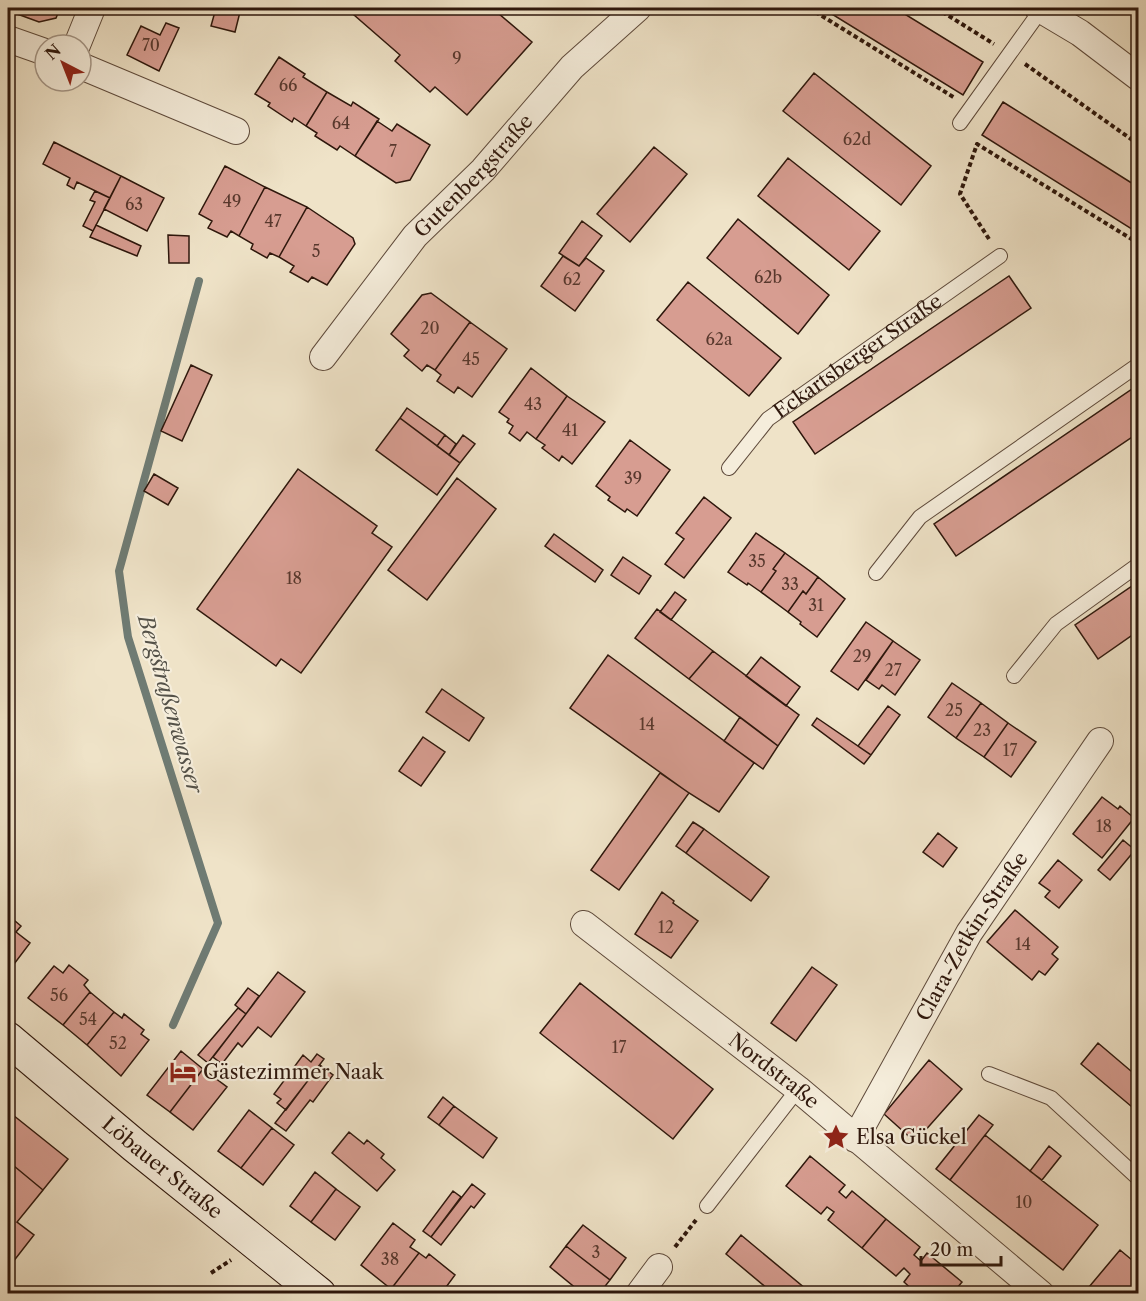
<svg xmlns="http://www.w3.org/2000/svg" width="1146" height="1301" font-family="'Libre Caslon Text',serif">
<style>
.lines{fill:none;stroke-linecap:round;stroke-linejoin:round}
.stream{stroke:#6f7b73;stroke-width:8}
.building{fill:#d79d91;stroke:#2e170c;stroke-width:1.5}
.lane-casing{stroke:#5e4a3b;stroke-width:16}
.street-casing{stroke:#5e4a3b;stroke-width:28}
.secondary-casing{stroke:#2e170c;stroke-width:35}
.path{stroke:#2e170c;stroke-width:4;stroke-dasharray:4.5 3;stroke-linecap:butt}
.lane{stroke:#f5eddb;stroke-width:14}
.street{stroke:#f5eddb;stroke-width:26}
.secondary{stroke:#f5eddb;stroke-width:33}
.labels{text-anchor:middle;stroke-width:4.5;stroke-linejoin:round;paint-order:stroke}
.number-label{font-size:16px;fill:#58382d}
.street-label{font-size:20px;fill:#2e170c;stroke:#f5eddb}
.poi-label{font-size:20px;fill:#2e170c;stroke:#f5eddb;text-anchor:start}
.water-label{font-size:21px;font-style:italic;fill:#545148;stroke:#f5eddb}
</style>
<rect width="100%" height="100%" fill="#efe3c8"/>
<filter id="stains"><feTurbulence type="fractalNoise" baseFrequency=".00333" numOctaves="4"/><feColorMatrix values="0 0 0 0 .2 0 0 0 0 .09 0 0 0 0 .02 0 0 0 .5 -.17"/></filter>
<radialGradient id="worn" r=".72"><stop offset=".6" stop-color="#630" stop-opacity="0"/><stop offset="1" stop-color="#630" stop-opacity=".3"/></radialGradient>
<g class="lines">
<!-- stream -->
<path class="stream" d="M173,1025l45,-102 -90,-286 -9,-66 80,-290"/>
</g>
<!-- building -->
<path class="building" d="M8,8h15l-3,7 -12,-4z
M23,8h37l-4,10 -17,4 -19,-7z
M216,8h25l-6,24 -24,-6z
M346,8h146l40,34 -65,73 -32,-28 -5,5 -35,-31 5,-6z
M822,8h73l88,54 -20,33z
M166,23l13,5 -20,43 -32,-16 14,-29 19,9z
M279,57l26,17 -2,3 24,15 -21,34 -12,-8 -2,4 -24,-16 2,-3 -15,-9z
M814,73l117,93 -30,39 -118,-94z
M327,92l24,14 2,-4 26,17 -24,37 -15,-10 -3,4 -22,-14 2,-3 -11,-7z
M1003,102l135,85v46l-156,-98z
M377,121l15,10 5,-7 33,21 -20,35 -14,3 -41,-27z
M54,142l67,34 -11,22 -33,-16 -3,7 -7,-4 3,-7 -27,-14z
M654,147l33,27 -57,68 -33,-28z
M788,158l92,73 -31,39 -91,-74z
M225,166l40,21 -26,49 -8,-5 -4,6 -19,-9 4,-7 -13,-7z
M121,176l43,22 -17,33 -43,-22z
M265,187l42,20 -28,50 -9,-4 -3,5 -16,-9 2,-5 -14,-8z
M95,191l15,7 -17,33 -10,-5 12,-24 -5,-2z
M307,207l46,31 2,6 -28,41 -15,-8 -4,5 -18,-10 4,-6 -15,-9z
M738,219l91,76 -31,39 -91,-76z
M582,221l20,15 -23,30 -20,-13z
M96,225l45,21 -4,10 -47,-19z
M168,235l21,1v27h-20z
M563,256l16,10 7,-8 18,13 -29,40 -34,-25z
M1009,276l22,32 -216,146 -22,-32z
M688,282l93,76 -32,38 -92,-76z
M431,293l39,29 -35,48 -8,-5 -5,6 -18,-15 5,-6 -18,-16 31,-39z
M470,322l37,27 -35,48 -14,-10 -4,6 -17,-12 4,-6 -6,-5z
M191,365l21,10 -30,66 -21,-10z
M531,368l36,28 -31,43 -9,-7 -7,9 -11,-8 4,-7 -6,-4 2,-3 -10,-7z
M1138,385v48l-182,123 -22,-32z
M567,396l38,26 -33,42 -10,-8 -3,5 -17,-13 3,-3 -9,-6z
M407,408l38,27 -8,11 -37,-28z
M400,418l60,45 -23,32 -61,-45z
M445,435l11,9 -7,11 -12,-9z
M463,435l12,9 -15,19 -11,-8z
M630,440l40,30 -33,46 -10,-7 -2,3 -17,-12 2,-3 -14,-11z
M298,469l79,57 -5,7 20,14 -91,126 -20,-14 -5,7 -79,-57z
M154,474l24,14 -10,17 -24,-14z
M457,478l39,31 -69,91 -39,-30z
M704,497l27,21 -47,60 -19,-14 19,-25 -8,-6z
M756,533l29,20 -12,16 3,2 -15,21 -13,-9 -1,2 -19,-13z
M554,534l49,36 -8,12 -50,-36z
M785,553l33,24 -12,17 -3,-3 -15,21 -27,-20 15,-21 -3,-2z
M623,557l28,19 -12,18 -28,-19z
M818,577l27,22 -28,38 -17,-13 1,-2 -13,-10 15,-21 3,3z
M1138,582v49l-40,28 -23,-34z
M675,592l11,8 -15,20 -11,-8z
M657,609l56,42 -24,28 -54,-41z
M866,622l27,19 -35,49 -27,-19z
M893,641l27,19 -25,35 -13,-10 -3,4 -13,-9z
M713,651l86,64 -21,31 -89,-67z
M608,655l146,108 -35,49 -30,-19 -119,-85z
M761,657l39,30 -14,19 -40,-30z
M952,683l29,20 -25,35 -28,-21z
M442,689l42,29 -15,23 -43,-29z
M981,703l27,20 -24,34 -28,-19z
M888,706l12,9 -29,40 -13,-9z
M740,717l38,29 -15,23 -39,-28z
M817,718l54,37 -7,9 -52,-39z
M1008,723l28,19 -25,35 -27,-20z
M423,737l22,15 -24,34 -22,-15z
M660,773l29,20 -70,97 -28,-20z
M1102,797l16,12 2,-3 14,12 -32,40 -29,-24z
M693,822l11,7 -18,24 -10,-7z
M704,829l65,48 -18,24 -65,-48z
M938,833l19,15 -14,19 -20,-15z
M1123,840l12,10 -25,30 -12,-10z
M1058,860l24,20 -23,28 -14,-11 5,-6 -11,-8z
M662,892l12,9 -1,2 25,18 -27,37 -36,-24z
M1015,910l43,37 -6,7 6,5 -13,16 -6,-4 -7,9 -45,-38z
M8,915l13,11 -5,6 14,11 -22,29z
M69,965l19,15 -4,5 6,7 -27,33 -35,-27 26,-32 9,7z
M812,967l25,18 -41,56 -25,-18z
M278,972l27,20 -34,45 -13,-10 -16,20 -4,-4 -16,21 -9,-7z
M580,983l133,106 -40,50 -133,-106z
M248,988l11,8 -13,18 -11,-9z
M90,992l24,20 -27,33 -24,-20z
M238,1008l8,6 -38,49 -10,-8z
M114,1012l8,6 2,-4 20,16 -3,4 8,6 -28,36 -34,-31z
M1098,1043l40,34v35l-57,-48z
M181,1051l22,18 -33,43 -23,-17z
M317,1054l7,5 -38,51 -9,-7 4,-4 -7,-5 29,-39 8,7z
M929,1060l33,29 -47,53 -31,-28z
M320,1065l13,10 -20,27 -3,-2 -24,31 -11,-8z
M203,1069l24,18 -34,43 -23,-18z
M443,1097l11,9 -15,19 -11,-8z
M454,1106l43,32 -14,20 -44,-33z
M249,1110l23,18 -31,40 -23,-17z
M8,1111l60,48 -25,31 -35,-29z
M979,1115l14,10 -43,55 -14,-11z
M272,1128l22,17 -31,40 -22,-17z
M349,1132l15,12 3,-4 17,14 -3,4 14,12 -18,21 -45,-38z
M985,1135l113,90 -35,45 -113,-90z
M1049,1146l12,10 -19,24 -12,-9z
M810,1156l35,29 -6,7 7,6 6,-7 34,28 -24,29 -34,-28 6,-8 -7,-5 -6,7 -35,-28z
M8,1161l35,29 -26,32 17,13 -25,32z
M315,1172l21,17 -25,33 -21,-16z
M472,1184l13,10 -11,14 -3,-2 -30,39 -10,-8z
M336,1189l24,18 -25,33 -24,-18z
M453,1191l8,6 -30,40 -8,-6z
M886,1219l34,28 -6,8 7,6 6,-8 35,29 -10,12h-35l-13,-12 6,-8 -6,-6 -8,8 -34,-28z
M393,1223l22,17 -5,7 9,6 -28,36 -30,-24z
M583,1225l43,33 -16,22 -44,-34z
M741,1235l71,59h-38l-48,-40z
M566,1246l44,34 -11,14h-16l-33,-27z
M1120,1250l18,15v29h-42l-7,-7z
M419,1253l7,5 3,-4 26,21 -14,19h-43l-7,-5z"/>
<g class="lines">
<!-- lane casing -->
<g class="lane-casing">
<g id="lane">
<path d="M960,123l81,-113"/>
<path id="s1" d="M729,468l39,-49 232,-163"/>
<path d="M876,573l44,-56 218,-152"/>
<path d="M1014,676l42,-52 82,-59"/>
<path d="M989,1074l62,24 87,80"/>
<path d="M707,1206l91,-117"/>
</g>
</g>
<!-- street casing -->
<g class="street-casing">
<g id="street">
<path d="M1038,8l42,25 58,44"/>
<path d="M8,39l37,13"/>
<path d="M77,45l15,-37"/>
<path d="M81,66l155,65"/>
<path id="s2" d="M323,357l92,-121 68,-66 89,-103 66,-59"/>
<path id="s3" d="M584,924l214,165 243,205"/>
<path id="s4" d="M855,1139l114,-206 131,-192"/>
<path d="M639,1294l20,-27"/>
</g>
</g>
<!-- secondary casing -->
<g class="secondary-casing">
<g id="secondary">
<path id="s5" d="M8,1039l127,107 184,148"/>
</g>
</g>
<!-- path -->
<path class="path" d="M809,8l146,90
M936,8l58,36
M1025,64l113,80
M989,239l-29,-45 17,-50 161,99
M675,1247l21,-27
M211,1273l20,-13"/>
<!-- lane -->
<use href="#lane" class="lane"/>
<!-- street -->
<use href="#street" class="street"/>
<!-- secondary -->
<use href="#secondary" class="secondary"/>
</g>
<!-- icons -->
<defs>
<g id="hotel-bare" transform="scale(2.07)"><path d="M-6-4.5h1.5V1H6V5H4.5V3h-9V5H-6ZM-4 0a1.8 1.8 0 1 1 3.6 0ZM.5 0V-2.5h3Q6-2.5 6 0Z" fill="#8f2418" stroke="#f5eddb" stroke-width="2.5" paint-order="stroke"/></g>
<g id="sight-bare" transform="scale(2.07)"><path d="M0-6L1.8-2.2L6-1.7L2.9 1.2L3.7 5.4L0 3.3L-3.7 5.4L-2.9 1.2L-6-1.7L-1.8-2.2Z" fill="#8f2418" stroke="#f5eddb" stroke-width="2.5" paint-order="stroke"/></g>
</defs>
<g fill-rule="evenodd">
<use href="#hotel-bare" x="183" y="1072"/>
<use href="#sight-bare" x="836" y="1137"/>
</g>
<g class="labels">
<!-- number labels -->
<g class="number-label">
<text x="151" y="51">70</text>
<text x="457" y="64">9</text>
<text x="288" y="91">66</text>
<text x="341" y="129">64</text>
<text x="857" y="145">62d</text>
<text x="393" y="157">7</text>
<text x="232" y="207">49</text>
<text x="134" y="210">63</text>
<text x="273" y="227">47</text>
<text x="316" y="257">5</text>
<text x="768" y="283">62b</text>
<text x="572" y="285">62</text>
<text x="430" y="334">20</text>
<text x="719" y="345">62a</text>
<text x="471" y="365">45</text>
<text x="533" y="410">43</text>
<text x="570" y="436">41</text>
<text x="633" y="484">39</text>
<text x="757" y="567">35</text>
<text x="294" y="584">18</text>
<text x="790" y="590">33</text>
<text x="816" y="611">31</text>
<text x="862" y="662">29</text>
<text x="893" y="676">27</text>
<text x="954" y="716">25</text>
<text x="647" y="730">14</text>
<text x="982" y="736">23</text>
<text x="1010" y="756">17</text>
<text x="1104" y="832">18</text>
<text x="666" y="933">12</text>
<text x="1023" y="950">14</text>
<text x="59" y="1001">56</text>
<text x="88" y="1025">54</text>
<text x="118" y="1049">52</text>
<text x="619" y="1053">17</text>
<text x="1024" y="1208">10</text>
<text x="596" y="1258">3</text>
<text x="390" y="1265">38</text>
</g>
<!-- street labels -->
<g class="street-label">
<text dy="7" stroke="none"><textPath href="#s2" startOffset="236">Gutenbergstraße</textPath></text>
<text dy="7" stroke="none"><textPath href="#s1" startOffset="172">Eckartsberger Straße</textPath></text>
<text dy="7" stroke="none"><textPath href="#s4" startOffset="234">Clara-Zetkin-Straße</textPath></text>
<text dy="7" stroke="none"><textPath href="#s3" startOffset="240">Nordstraße</textPath></text>
<text dy="7" stroke="none"><textPath href="#s5" startOffset="201">Löbauer Straße</textPath></text>
</g>
<!-- poi labels -->
<g class="poi-label">
<text x="203" y="1079">Gästezimmer Naak</text>
<text x="856" y="1144">Elsa Gückel</text>
</g>
<!-- water labels -->
<g class="water-label">
<text transform="translate(170 704) rotate(74)" y="7">Bergstraßenwasser</text>
</g>
</g>
<!-- margin -->
<rect width="1146" height="1301" fill="none" stroke="#efe3c8" stroke-width="30"/>
<rect x="9" y="9" width="1128" height="1283" fill="none" stroke="#2e170c" stroke-width="3"/>
<rect x="15" y="15" width="1116" height="1271" fill="none" stroke="#2e170c" stroke-width="1.5"/>
<!-- north arrow -->
<g transform="translate(63 63) rotate(318)"><circle r="28" fill="#f5eddb" stroke="#a59788" stroke-width="1.5"/>
<path d="M0-4.5L10 22L0 15L-10 22Z" fill="#8f2418"/>
<text y="-9" font-size="16" font-weight="bold" text-anchor="middle" fill="#2e170c">N</text>
</g>
<!-- scale -->
<path d="M921 1256v9h80v-9" fill="none" stroke="#2e170c" stroke-width="3"/>
<text x="930" y="1256" font-size="18" fill="#2e170c" stroke="#f5eddb" stroke-width="4.5" paint-order="stroke">20 m</text>
<rect width="100%" height="100%" filter="url(#stains)"/>
<rect width="100%" height="100%" fill="url(#worn)"/>
</svg>
